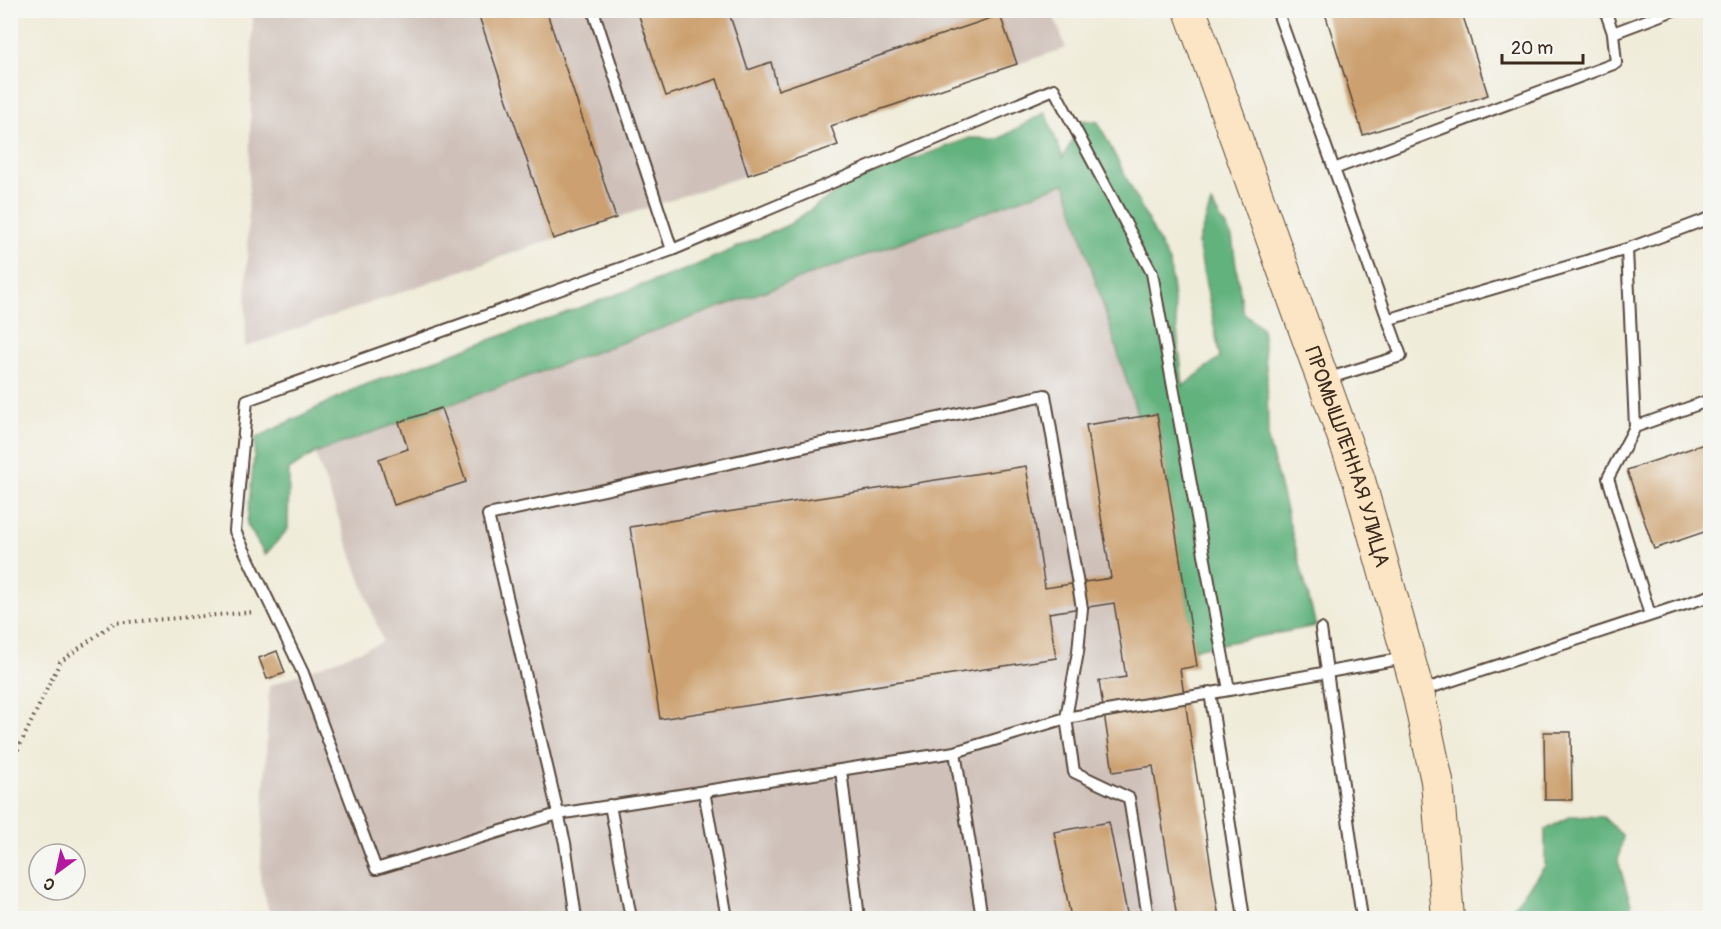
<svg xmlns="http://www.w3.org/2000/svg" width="1721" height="929" font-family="Pangolin,sans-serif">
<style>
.industrial{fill:#cfc1ba}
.forest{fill:#62b27e;stroke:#4e6e4e;stroke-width:1.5}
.building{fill:#cca070}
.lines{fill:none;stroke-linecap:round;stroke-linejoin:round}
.lane-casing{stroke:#56473a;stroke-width:14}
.secondary-casing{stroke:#56473a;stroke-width:34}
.path{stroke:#56473a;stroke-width:4;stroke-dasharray:1.5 4.5;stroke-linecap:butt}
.lane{stroke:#fff;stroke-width:10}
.secondary{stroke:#fce5c4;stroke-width:32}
.labels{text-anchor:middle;stroke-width:4.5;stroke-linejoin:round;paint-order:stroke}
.street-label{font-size:21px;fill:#3b2a1e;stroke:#f6f6f2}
</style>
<rect width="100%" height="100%" fill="#f6f6f2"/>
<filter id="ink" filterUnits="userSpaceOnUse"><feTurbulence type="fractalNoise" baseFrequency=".0167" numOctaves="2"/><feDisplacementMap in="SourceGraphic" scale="12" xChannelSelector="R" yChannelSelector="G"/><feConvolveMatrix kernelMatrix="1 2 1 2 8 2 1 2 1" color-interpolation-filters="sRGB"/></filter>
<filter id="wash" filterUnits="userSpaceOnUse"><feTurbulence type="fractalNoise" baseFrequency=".008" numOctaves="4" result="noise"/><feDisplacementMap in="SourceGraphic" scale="24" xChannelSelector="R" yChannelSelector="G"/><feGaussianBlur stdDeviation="1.35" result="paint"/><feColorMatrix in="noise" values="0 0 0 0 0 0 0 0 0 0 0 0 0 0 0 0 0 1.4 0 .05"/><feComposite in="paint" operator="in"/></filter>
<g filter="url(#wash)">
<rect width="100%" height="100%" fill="#f0ecda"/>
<!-- industrial -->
<path class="industrial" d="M253,11h799l14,37 -234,78 6,19 -285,94 -308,108z
M1066,183l72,234 19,-3 40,252 -17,3 39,249h-948l-11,-38 9,-194 114,-44 -68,-189z"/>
<!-- forest -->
<path class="forest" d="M1045,112l18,46 20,-38 15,2 72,142 13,122 37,-29 -22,-114 13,-40 21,34 11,75 19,16 5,47 1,65 48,186 -122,23 -37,-234 -19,2 -73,-234 -750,270 -26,17 -1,59 -23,26 -18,-31 9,-86 103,-51 331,-119 98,-43 63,-43 119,-44 29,1z
M1571,816l32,1 20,19 -5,25 17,57h-130l40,-52v-36z"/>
<g id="blocks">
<!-- building -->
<path class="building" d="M477,10h69l70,208 -63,21z
M637,10h91l20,60 23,-8 7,28 222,-75 17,49 -186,62 7,19 -90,30 -31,-96 -51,17z
M1324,10h137l27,85 -125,40z
M441,408l25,74 -72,23 -15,-46 29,-10 -9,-27z
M1157,414l40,252 -17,3 39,249h-42l-24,-152 -40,6 -14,-91 27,-4 -12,-74 -65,10 7,45 -396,61 -30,-192 396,-61 19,122 66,-10 -25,-153z
M1710,442v88l-56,19 -27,-79z
M277,651l8,22 -18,6 -8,-21z
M1544,732h27l1,68h-27z
M1109,822l19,96h-57l-17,-86z"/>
</g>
</g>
<g filter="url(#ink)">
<use href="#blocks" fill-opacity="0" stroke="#56473a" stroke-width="1.5"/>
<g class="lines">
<!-- lane casing -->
<g class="lane-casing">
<path id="lane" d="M593,10l79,240
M1277,10l124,346 -75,23
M1613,33l61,-23
M1334,169l282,-106 -3,-30 -8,-23
M1627,249l8,178 -27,51 42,137
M1390,319l237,-70 83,-31
M1635,427l75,-27
M1321,629l41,289
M1420,691l290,-95
M1210,692l34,226
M955,752l27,166
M841,770l18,148
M704,791l23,127
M610,805l21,113
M576,918l-11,-75 -77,-328 557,-120 37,213 -4,44 -12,66 -111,34 -397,62 -182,55 -73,-196 -68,-142 12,-131 425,-150 382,-161 98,184 77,417 176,-32
M1148,918l-19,-120 -55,-26 -8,-54 163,-28"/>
</g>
<!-- secondary casing -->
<g class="secondary-casing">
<g id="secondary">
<path id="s1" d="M1190,10l169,470 59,212 19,89 11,137"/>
</g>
</g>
<!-- path -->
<path class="path" d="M10,766l50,-104 54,-39 141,-11"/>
<!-- lane -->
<use href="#lane" class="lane"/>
<!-- secondary -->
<use href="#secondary" class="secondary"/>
</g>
</g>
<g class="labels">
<!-- street labels -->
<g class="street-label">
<text dy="7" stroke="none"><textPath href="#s1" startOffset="474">ПРОМЫШЛЕННАЯ УЛИЦА</textPath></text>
</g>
</g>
<!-- margin -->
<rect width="1721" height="929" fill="none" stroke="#f6f6f2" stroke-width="36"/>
<!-- north arrow -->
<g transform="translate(57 872) rotate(213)"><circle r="28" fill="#f6f6f2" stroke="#aba49d" stroke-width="1.5"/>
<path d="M0-4.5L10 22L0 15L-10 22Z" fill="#b5179e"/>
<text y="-9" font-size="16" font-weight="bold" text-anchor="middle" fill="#3b2a1e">С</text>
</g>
<!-- scale -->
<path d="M1502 54v9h81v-9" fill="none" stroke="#3b2a1e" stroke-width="3"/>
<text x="1511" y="54" font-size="18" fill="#3b2a1e" stroke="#f6f6f2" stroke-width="4.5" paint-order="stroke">20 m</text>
</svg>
